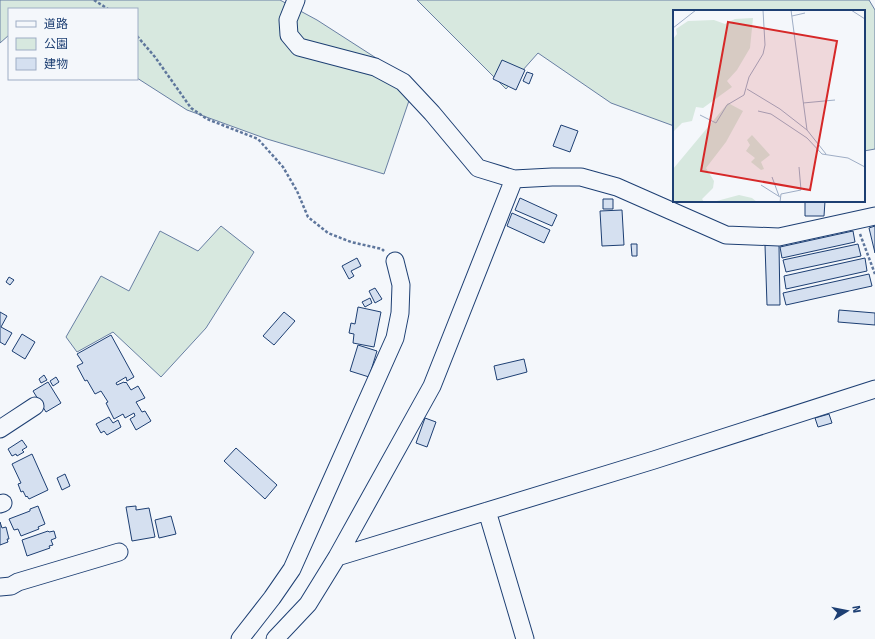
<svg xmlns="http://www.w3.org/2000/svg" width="875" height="639" font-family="'Fira Sans','Noto Sans JP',sans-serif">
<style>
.green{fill:#d7e8df;stroke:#687fa3}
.building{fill:#d5e0f0;stroke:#1d3f73}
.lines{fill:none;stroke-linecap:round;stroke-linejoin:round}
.minor-casing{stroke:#1d3f73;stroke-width:19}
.path{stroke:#5e769c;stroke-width:2.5;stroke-dasharray:3 2;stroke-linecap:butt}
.minor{stroke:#f4f7fb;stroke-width:17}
.inset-road{fill:none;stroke:#9eadc5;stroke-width:1}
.view{fill:#d62828;fill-opacity:0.15;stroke:#d62828;stroke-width:2}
.inset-edge{fill:none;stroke:#1d3f73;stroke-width:2}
</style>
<rect width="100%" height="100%" fill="#f4f7fb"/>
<!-- green -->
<path class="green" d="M0,0h280l37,20 98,63 -31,91 -117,-35 -80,-29 -50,-32v-69h-128v26l-9,8z
M417,0h452l6,10v139l-11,2v-140h-190v115l-63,-23 -73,-50 -32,36z
M221,226l33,26 -48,76 -45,49 -48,-45 -36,20 -11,-15 35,-61 28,15 31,-60 38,20z"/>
<!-- building -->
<path class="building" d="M502,60l23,10 -9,20 -23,-11z
M527,72l6,2 -4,10 -6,-3z
M561,125l17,6 -8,21 -17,-6z
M520,198l37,17 -5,11 -37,-16z
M603,199h10v10h-10z
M805,201h20l-1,15h-19z
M622,210l2,35 -22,1 -2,-35z
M512,213l38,17 -6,13 -37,-17z
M875,226v27l-6,-25z
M853,231l2,11 -73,16 -2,-11z
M631,244h6v12h-5z
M858,244l3,12 -75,16 -3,-12z
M765,245h14l1,60h-13z
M357,258l4,8 -10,5 3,5 -5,3 -7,-13z
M865,258l2,13 -81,18 -2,-13z
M869,274l3,12 -86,19 -3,-12z
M9,277l5,3 -4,5 -4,-3z
M375,288l7,11 -7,4 -6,-12z
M370,298l2,5 -7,4 -3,-5z
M358,307l23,5 -7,35 -21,-4 1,-9 -5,-1 2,-10 4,1z
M839,310l36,3v12l-37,-3z
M0,312l7,4 -6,11 11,6 -7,12 -5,-3z
M284,312l11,9 -21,24 -11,-9z
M22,334l13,8 -10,17 -13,-8z
M111,335l23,42 -7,4 -1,-4 -10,6 1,2 7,-3 1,1 1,-1 5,8 7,-4 7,12 -9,4 6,10 3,-1 6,10 -15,9 -6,-11 5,-3 -1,-3 -9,5 -2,-4 -9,5 -8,-16 2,-1 -7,-11 -6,3 -8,-14 -2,1 -8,-15 6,-3 -6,-9z
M358,345l19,6 -8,26 -19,-6z
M524,359l3,13 -30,8 -3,-14z
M44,375l3,5 -6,3 -2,-4z
M56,377l3,5 -6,4 -3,-5z
M48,382l13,21 -15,9 -13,-21z
M829,414l3,9 -14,4 -3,-9z
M109,417l4,6 5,-3 3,7 -14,8 -3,-4 -3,2 -5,-9z
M425,418l11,4 -9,25 -11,-4z
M22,440l5,7 -5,3 2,2 -7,4 -1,-2 -4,2 -4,-7z
M236,448l41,37 -12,14 -41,-38z
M32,454l16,36 -19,9 -2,-3 -1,1 -3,-6 -2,1 -3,-8 3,-1 -9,-19z
M65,474l5,12 -8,4 -5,-12z
M38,506l7,18 -7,3 1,2 -18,7 -3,-7 -4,1 -5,-11 21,-8v-2z
M136,506v4l13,-2 6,29 -23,4 -6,-34z
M171,516l5,18 -17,4 -4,-18z
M0,522l2,6 4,-1 3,12h-2l1,3 -8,3z
M48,531l1,1 5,-1 2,7 -5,2 2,5 -4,1 1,2 -23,8 -5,-16z"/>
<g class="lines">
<!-- minor casing -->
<g class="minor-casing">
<path id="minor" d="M296,0l-8,20 1,15 10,12 76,20 28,15 29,31 46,55 36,11 38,-2h29l36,10 109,48 53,2 96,-21
M0,429l35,-23
M0,504l3,-1
M487,511l38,128
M337,557l317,-97 221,-71
M0,587l11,-1 7,-4 101,-30
M240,639l32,-41 20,-29 103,-231 5,-25 1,-28 -6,-24
M275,639l33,-35 29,-47 95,-171 82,-207"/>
</g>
<!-- path -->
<path class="path" d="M94,0l14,9
M137,36l18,21 36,51 16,11 51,20 25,28 14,24 11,26 20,16 23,9 31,7 2,2
M860,234l15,40"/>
<!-- minor -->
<use href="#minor" class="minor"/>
</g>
<!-- overview -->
<g transform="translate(673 10)">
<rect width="192" height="192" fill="#f4f7fb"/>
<path d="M80,8l-3,30 -13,22 -10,11 5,6 -29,21 -7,-1 -4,14 -10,2 -9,9v-93l4,-5 -1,-5 12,-8 26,-1 11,4 10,-5zM55,93l15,8 -17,31 -20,26 8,13 -1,7 -11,11 2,3h-31v-33zM79,125l18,20 -9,7 3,7 -3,1 -10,-8 4,-4 -9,-7 4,-6 -3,-5zM66,185l13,3 5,4h-44z" fill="#d7e8df"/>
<path class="inset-road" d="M118,0l16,120M178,0l14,9M119,6l13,-3M0,18l23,-18M74,79l33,20 27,21 19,24M130,93l32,-3M85,101l13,3 36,24 15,16 26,4 17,9M27,105l16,8 11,-18 17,-10 5,-18 14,-23 2,-9 -2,-35M99,167l7,19M88,175l19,12M107,192l1,-8 20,-4 -2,-23"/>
<path class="view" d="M55,12l109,19 -27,149 -109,-19z"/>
<rect width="192" height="192" class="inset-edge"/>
</g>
<!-- legend -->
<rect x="8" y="8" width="130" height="72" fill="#f4f7fb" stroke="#9eadc5"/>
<rect x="16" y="21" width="20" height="6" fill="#f4f7fb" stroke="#9eadc5"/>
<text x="44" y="28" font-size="12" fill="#1d3f73">道路</text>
<rect x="16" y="38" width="20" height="12" fill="#d7e8df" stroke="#9eadc5"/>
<text x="44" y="48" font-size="12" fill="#1d3f73">公園</text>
<rect x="16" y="58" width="20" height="12" fill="#d5e0f0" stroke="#9eadc5"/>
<text x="44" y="68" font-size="12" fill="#1d3f73">建物</text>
<!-- north arrow -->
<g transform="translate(847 611) rotate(80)" stroke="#f4f7fb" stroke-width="3" paint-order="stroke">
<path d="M0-3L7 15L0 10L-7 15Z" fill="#1d3f73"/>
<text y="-6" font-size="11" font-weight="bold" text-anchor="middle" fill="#1d3f73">N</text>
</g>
</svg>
